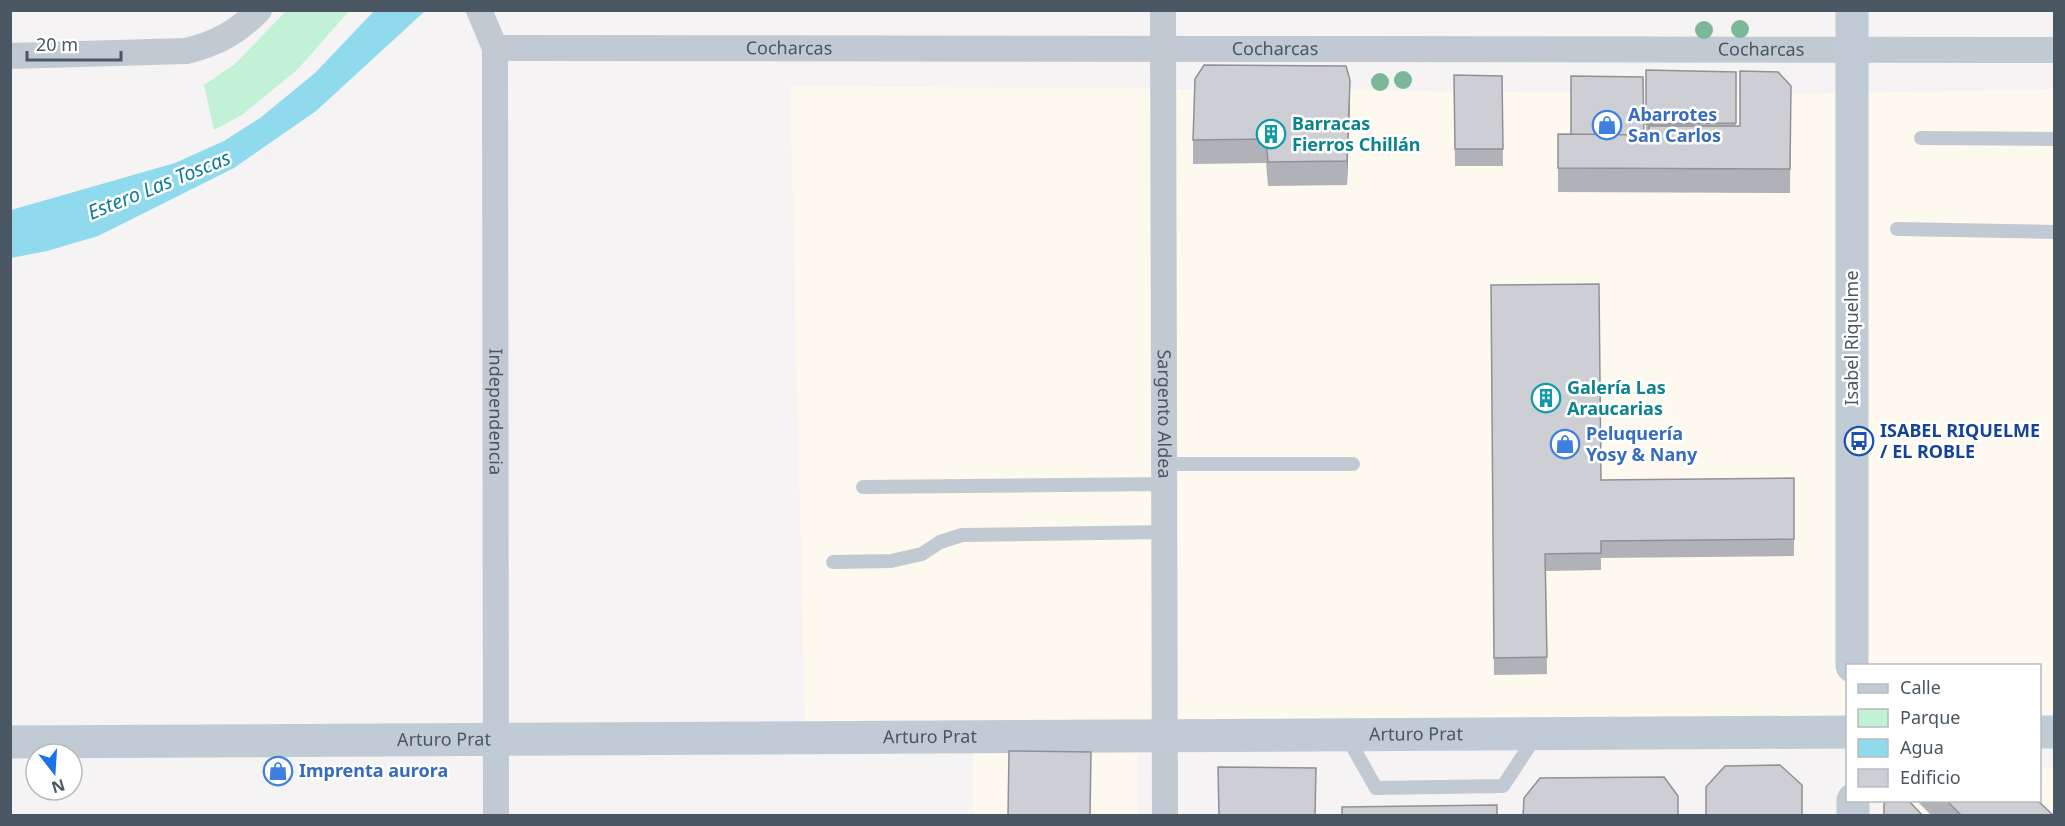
<svg xmlns="http://www.w3.org/2000/svg" width="2065" height="826" font-family="'Noto Sans',sans-serif">
<style>
.commercial{fill:#fdf9ef}
.green{fill:#c3f1d5}
.water{fill:#90daee}
.lines{fill:none;stroke-linecap:round;stroke-linejoin:round}
.lane{stroke:#c1cad2;stroke-width:14}
.street{stroke:#c1cad2;stroke-width:26}
.secondary{stroke:#c1cbd6;stroke-width:33}
.tree{fill:#7bb799}
.wall{fill:#b0b2b7}
.shaded-wall{fill:#909195}
.building{fill:#cdcfd5;stroke:#909195;stroke-width:1.5}
.labels{text-anchor:middle;stroke-width:5;stroke-linejoin:round;paint-order:stroke}
.street-label{font-size:18px;fill:#4a5661;stroke:#fff}
.shop-label{font-size:18px;font-weight:bold;fill:#366cbe;stroke:#fff;text-anchor:start}
.culture-label{font-size:18px;font-weight:bold;fill:#0d838f;stroke:#fff;text-anchor:start}
.transit-label{font-size:18px;font-weight:bold;fill:#164399;stroke:#fff;text-anchor:start}
.water-label{font-size:20px;font-style:italic;fill:#0c7c9b;stroke:#fff}
</style>
<rect width="100%" height="100%" fill="#f5f3f3"/>
<!-- commercial -->
<path class="commercial" d="M790,86l556,4 390,5 318,-6v629h-14v-52h-192l-1,56 -1042,6z
M1138,751v64l-165,1v-64z
M2040,768l14,1v46l-169,1v-15l155,-1z"/>
<!-- green -->
<path class="green" d="M287,10l62,1 -51,58 -56,46 -28,15 -10,-45 31,-21z"/>
<!-- water -->
<path class="water" d="M374,11h51l-109,100 -82,57 -136,68 -51,15 -36,7v-48l164,-47 49,-22 36,-23 55,-45z"/>
<g class="lines">
<!-- lane -->
<path class="lane" d="M1921,138l133,1
M1897,229l157,3
M1165,464h188
M863,487l302,-3
M833,562l58,-1 31,-7 18,-12 22,-7 203,-3
M1346,735l30,53 127,-2 33,-50"/>
<!-- street -->
<g class="street">
<path id="s1" d="M479,10l16,38 1,768"/>
<path id="s2" d="M1163,10l2,806"/>
<path id="s3" d="M495,48l1559,2"/>
<path d="M10,56l176,-5c30,-7 52,-19 73,-41"/>
</g>
<!-- secondary -->
<g class="secondary">
<path d="M1852,10v656"/>
<path d="M2040,732h14"/>
<path id="s4" d="M10,742l1838,-10"/>
<path d="M1853,800v16"/>
</g>
</g>
<!-- trees -->
<g class="tree">
<circle cx="1740" cy="29" r="9"/>
<circle cx="1704" cy="30" r="9"/>
<circle cx="1403" cy="80" r="9"/>
<circle cx="1380" cy="82" r="9"/>
</g>
<!-- wall -->
<path class="wall" d="M1646,70l90,2v54h4l51,-40 -1,107 -232,-1v-58l88,1z
M1454,75l48,1 1,90h-48z
M1350,104l-3,81 -79,1 -2,-23 -73,1v-24z
M1491,285l110,195 193,-2v78l-193,2v12l-55,1 1,103 -53,1z
M1917,801h121l16,15h-122z"/>
<!-- shaded-wall -->
<path class="shaded-wall" d="M1350,80v24l-3,81v-24z"/>
<!-- building -->
<path class="building" d="M1204,65l142,1 4,14 -3,81 -79,1 -2,-23 -73,1 2,-61z
M1646,70l90,2v51l-90,1z
M1740,71l38,1 13,14 -1,83 -232,-1v-34l91,1v-9h91z
M1454,75l48,1 1,73h-48z
M1571,76l72,1 1,58 -73,-1z
M1599,284l2,196 193,-2v61l-193,2v12l-56,1 2,103 -53,1 -3,-373z
M1009,751l82,1 -1,64h-82z
M1780,765l22,20v31h-96v-29l19,-21z
M1218,767l98,1 -1,48h-96z
M1664,777l14,19v18l-2,2h-153l1,-18 16,-20z
M1886,801h23l14,15h-39v-12z
M1947,801h91l16,15h-92z
M1497,805v11h-155v-9z"/>
<!-- icons -->
<defs>
<g id="shop-ring" transform="scale(1.5)"><circle r="9.5" fill="#fff" stroke="#3f7fe0" stroke-width="1.5"/><path d="M-5-2.5h2.3a2.7 3.5 0 0 1 5.4 0H5L5.5 6h-11ZM-1.5-2.5h3a1.5 2.3 0 0 0-3 0Z" fill="#3f7fe0"/></g>
<g id="building-ring" transform="scale(1.5)"><circle r="9.5" fill="#fff" stroke="#0f9aa8" stroke-width="1.5"/><path d="M-4-6H4V6H1V3H-1V6H-4ZM-2.5-4.3h1.7v1.8h-1.7ZM.8-4.3h1.7v1.8H.8ZM-2.5-1h1.7V.8h-1.7ZM.8-1h1.7V.8H.8Z" fill="#0f9aa8"/></g>
<g id="bus-ring" transform="scale(1.5)"><circle r="9.5" fill="#fff" stroke="#1a4fb4" stroke-width="1.5"/><path d="M-5-6H5V4H4V6H2V4H-2V6H-4V4H-5ZM-3.5-4V0h7V-4ZM-3.5 1.2v1.5H-2V1.2ZM2 1.2v1.5H3.5V1.2Z" fill="#1a4fb4"/></g>
</defs>
<g fill-rule="evenodd">
<use href="#shop-ring" x="1607" y="125"/>
<use href="#building-ring" x="1271" y="134"/>
<use href="#building-ring" x="1546" y="398"/>
<use href="#bus-ring" x="1859" y="441"/>
<use href="#shop-ring" x="1565" y="444"/>
<use href="#shop-ring" x="278" y="771"/>
</g>
<g class="labels">
<!-- street labels -->
<g class="street-label">
<text dy="6" stroke="none"><textPath href="#s3" startOffset="294">Cocharcas</textPath></text>
<text dy="6" stroke="none"><textPath href="#s3" startOffset="780">Cocharcas</textPath></text>
<text dy="6" stroke="none"><textPath href="#s3" startOffset="1266">Cocharcas</textPath></text>
<text transform="translate(1852 338) rotate(-90)" y="6">Isabel Riquelme</text>
<text dy="6" stroke="none"><textPath href="#s1" startOffset="405">Independencia</textPath></text>
<text dy="6" stroke="none"><textPath href="#s2" startOffset="404">Sargento Aldea</textPath></text>
<text dy="6" stroke="none"><textPath href="#s4" startOffset="1406">Arturo Prat</textPath></text>
<text dy="6" stroke="none"><textPath href="#s4" startOffset="920">Arturo Prat</textPath></text>
<text dy="6" stroke="none"><textPath href="#s4" startOffset="434">Arturo Prat</textPath></text>
</g>
<!-- shop labels -->
<g class="shop-label">
<text x="1628" y="121">Abarrotes<tspan x="1628" dy="21">San Carlos</tspan></text>
<text x="1586" y="440">Peluquería<tspan x="1586" dy="21">Yosy &amp; Nany</tspan></text>
<text x="299" y="777">Imprenta aurora</text>
</g>
<!-- culture labels -->
<g class="culture-label">
<text x="1292" y="130">Barracas<tspan x="1292" dy="21">Fierros Chillán</tspan></text>
<text x="1567" y="394">Galería Las<tspan x="1567" dy="21">Araucarias</tspan></text>
</g>
<!-- transit labels -->
<g class="transit-label">
<text x="1880" y="437">ISABEL RIQUELME<tspan x="1880" dy="21">/ EL ROBLE</tspan></text>
</g>
<!-- water labels -->
<g class="water-label">
<text transform="translate(159 185) rotate(-22)" y="7">Estero Las Toscas</text>
</g>
</g>
<!-- border -->
<rect width="2065" height="826" fill="none" stroke="#4a5661" stroke-width="24"/>
<!-- legend -->
<rect x="1846" y="664" width="195" height="138" fill="#ffffff" stroke="#b7bbc0" stroke-width="1.5"/>
<rect x="1858" y="684" width="30" height="9" fill="#c1cbd6" stroke="#b7bbc0" stroke-width="1.5"/>
<text x="1900" y="694" font-size="18" fill="#4a5661">Calle</text>
<rect x="1858" y="709" width="30" height="18" fill="#c3f1d5" stroke="#b7bbc0" stroke-width="1.5"/>
<text x="1900" y="724" font-size="18" fill="#4a5661">Parque</text>
<rect x="1858" y="739" width="30" height="18" fill="#90daee" stroke="#b7bbc0" stroke-width="1.5"/>
<text x="1900" y="754" font-size="18" fill="#4a5661">Agua</text>
<rect x="1858" y="769" width="30" height="18" fill="#cdcfd5" stroke="#b7bbc0" stroke-width="1.5"/>
<text x="1900" y="784" font-size="18" fill="#4a5661">Edificio</text>
<!-- north arrow -->
<g transform="translate(54 772) rotate(163)"><circle r="28" fill="#ffffff" stroke="#b7bbc0" stroke-width="1.5"/>
<path d="M0-4.5L10 22L0 15L-10 22Z" fill="#1a73e8"/>
<text y="-9" font-size="16" font-weight="bold" text-anchor="middle" fill="#4a5661">N</text>
</g>
<!-- scale -->
<path d="M27 51v9h94v-9" fill="none" stroke="#4a5661" stroke-width="3"/>
<text x="36" y="51" font-size="18" fill="#4a5661" stroke="#ffffff" stroke-width="4.5" paint-order="stroke">20 m</text>
</svg>
